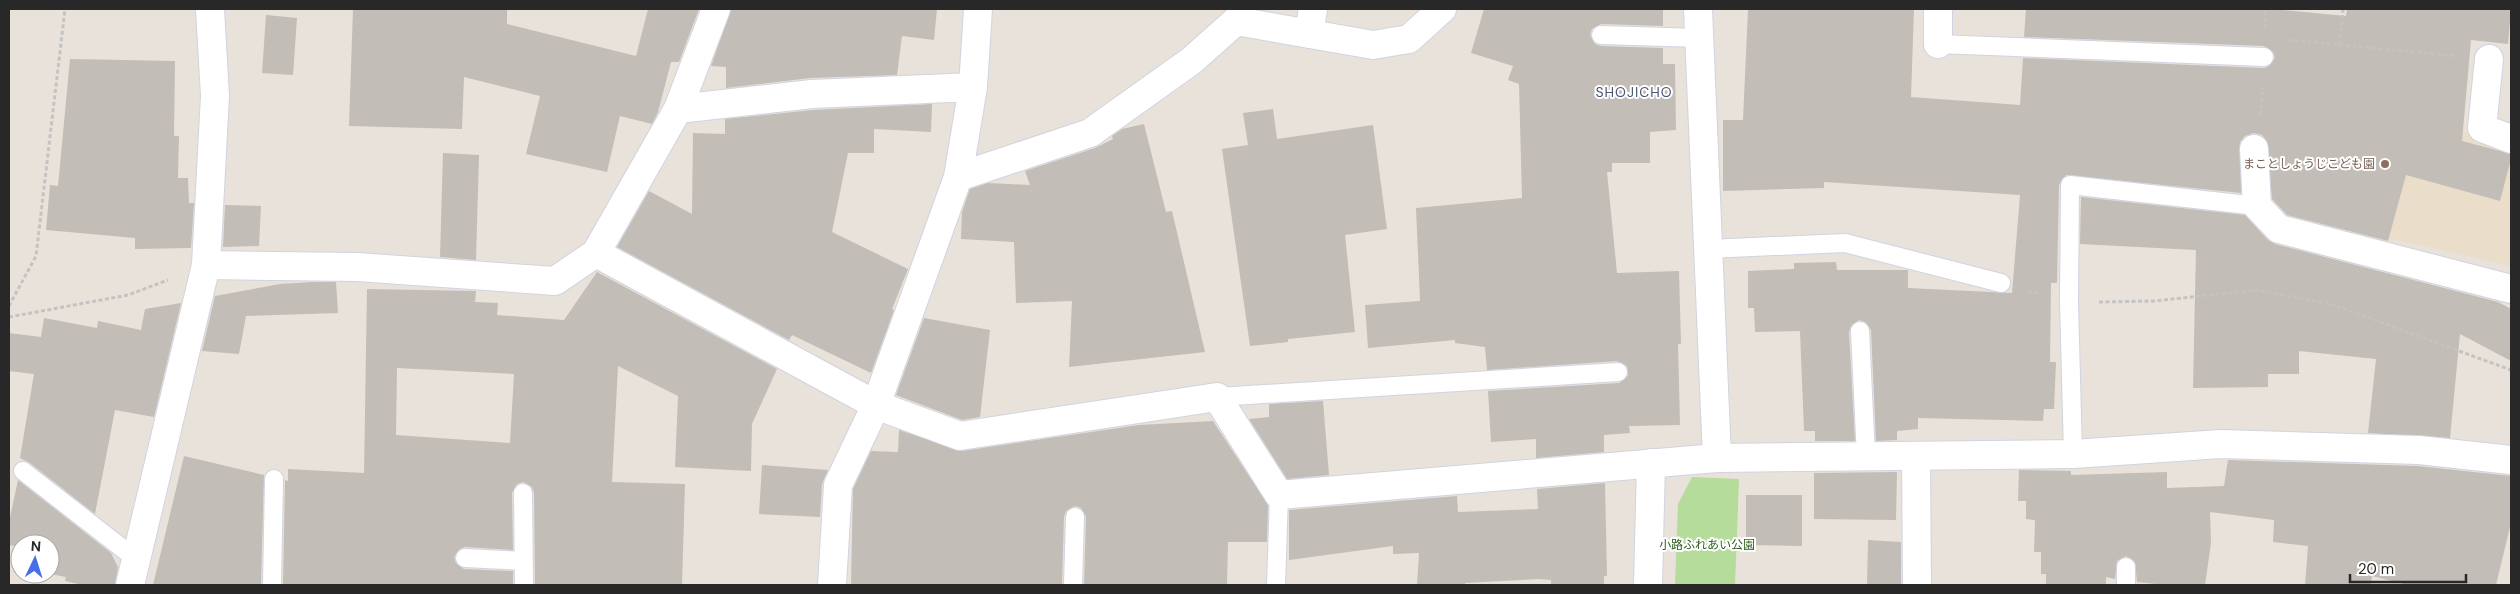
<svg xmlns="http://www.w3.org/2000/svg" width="2520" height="594" font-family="'DM Sans','Noto Sans JP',sans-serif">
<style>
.education{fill:#eadecb}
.green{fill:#b5dc9b}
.building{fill:#c2bdb6;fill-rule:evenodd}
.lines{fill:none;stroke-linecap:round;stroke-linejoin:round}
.service-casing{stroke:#d0d4e0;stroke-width:20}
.minor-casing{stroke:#d0d4e0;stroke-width:30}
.path{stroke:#c3c3c3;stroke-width:3;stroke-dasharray:4 2.5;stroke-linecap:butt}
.service{stroke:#fff;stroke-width:18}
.minor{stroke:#fff;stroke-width:28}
.education-dot{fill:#8d6e63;stroke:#fff;stroke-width:2}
.labels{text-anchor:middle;stroke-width:4;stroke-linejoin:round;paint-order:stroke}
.education-label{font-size:12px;fill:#785e54;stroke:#fff;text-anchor:end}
.park-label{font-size:12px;fill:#305e1f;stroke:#fff}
.neighbourhood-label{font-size:14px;letter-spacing:1px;fill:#4c5674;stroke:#fff}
</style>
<rect width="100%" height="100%" fill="#e9e2da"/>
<!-- education -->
<path class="education" d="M2322,99l184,43 5,5v119l-221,-50z"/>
<!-- green -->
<path class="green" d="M1692,477l47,2 -4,106h-60l3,-81z"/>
<!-- building -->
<path class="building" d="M353,9h154v15l129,32 12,-47h51l-20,53h-8l-13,50 -6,12 -32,-8 -13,56 -81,-18 14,-58 -76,-19 -2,52 -113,-3z
M731,9h206l-3,31 -32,-4 -5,39 -86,3 -85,10v-21l-15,-1z
M1484,9h179v17l-62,-2 -9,5 -2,6 5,9 6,2 62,2v16h12l1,66 -26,2v31h-38v9h-5l10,101 62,-2 2,73h-3l2,81 -51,1 1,7 -26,2v17l-68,6v-19l-45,3 -3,-51 131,-8 9,-7 -1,-10 -10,-5 -130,9 -2,-23 -30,-4v-3l-87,8 -3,-43 55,-4 -4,-93 106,-10 -3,-114 -11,-4 5,-14 -42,-13z
M1748,9h166l-3,88 109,8 3,-47 241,10 5,-2 6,-8 -2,-6 -9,-6 -240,-9 2,-28h246l74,7 1,-7h164l-3,35 -37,-4 -9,101 49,13v5l-11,42 -94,-26 -18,66 -101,-26 -15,-16 -5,-58 -5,-6 -8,-2 -9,3 -5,6 1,51 -175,-18 -7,10 -2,98h-6l-1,79h6l-2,47h-10l-1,12 -125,-3v11l-21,2v9l-21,1 -5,-111 -6,-8 -6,-2 -8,6 -2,6 6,109h-40v-10h-11l-4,-100 -45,1 -1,-24h-6v-37l46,-2v-6l42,-1 1,8h71v18l104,5 8,-98 -196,-13v6l-101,3v-71h20z
M266,15l31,3 -4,57 -31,-2z
M70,59l105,2 -1,75h5l-1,42h10l1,25h5l-3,45 -56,1v-11l-89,-8 4,-45 8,1z
M932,104l-1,28 -57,-3v24h-26l-16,79 76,37 -16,40 2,1 -23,63 -79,-38 -3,5 -172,-93 32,-56 43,23 1,-81 32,1v-15l88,-9z
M1273,109l4,30 96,-14 14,104 -42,6 10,97 -67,7v3l-38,4 -28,-197 26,-4 -5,-32z
M1144,124l22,88 6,-1 33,141 -136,15 3,-66 -56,2 -2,-61 -53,-3 1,-27 8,-23 18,-6 42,2 -5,-14 70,-23 18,-9 -1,-3 10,-7z
M443,153l36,2 -3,105 -36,-3z
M2081,197l164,18 23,25 7,4 223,58 13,7v52l-51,-27 -10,104 -82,-5 8,-74 -77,-8v23h-31v13l-75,1 3,-138 -116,-6z
M225,205l36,1 -2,40 -36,1z
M597,272l180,97 -25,55 -1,47 -76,-4 3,-71 -60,-30 -6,116 73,2 -3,101h-147l-1,-92 -2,-6 -9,-5 -6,2 -5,9 1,57 -48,-3 -5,2 -6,8 2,6 8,6 49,2v14l-230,-1 2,-104 3,1v-12l76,4 3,-184 109,2 -1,11 23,1 -1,12 67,5zM397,368l117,6 -4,69 -114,-8z
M313,282h23l2,31 -92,3 -7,38 -37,-3 13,-55 65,-12z
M181,303l-27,114 -39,-7 -20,104 -65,-51 -10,-5 14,-84 -25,-3v-38l32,4 3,-19 53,10 1,-7 43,9 4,-21z
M924,318l66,12 -10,87 -18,3 -66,-25z
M1323,401l6,74 -42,4 -38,-60 20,-2v-13z
M1213,421l55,84 -1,37h-39l-1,43h-143l2,-68 -5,-9 -6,-2 -9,5 -2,6 -2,68h-211l2,-96 18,-38 27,1 1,-22 63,21 177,-26z
M184,456l80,19 -3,110h-108z
M2228,460l190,6 93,10v47l-15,62h-88l-36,-9 -1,9h-66l3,-39 -35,-4 1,-22 -64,-8 1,31 -6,42h-40l-28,-3 -2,-20 -9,-6 -9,5 -2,18 -9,-2v8h-60v-11h-5v-22h-7l1,-32 -9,-1v-18h-8l1,-31 52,1v4l96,-3v16l57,-2z
M762,465l66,5 -6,14 -2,33 -61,-3z
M1897,472l-1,48 -82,-1v-46z
M18,480l93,73 7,14 -3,18h-32l-18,-4 1,-4 -16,-3v-30h-30v3l-11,-2v-23z
M1605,483l2,93h-3v9h-53v-5l-12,-1 -74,4v2h-48l2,-32 -26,1v-8l-104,14v-50l168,-14 1,16 80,-3 -1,-20z
M1746,495h56v51l-56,-1z
M1868,540l33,2v43h-34z"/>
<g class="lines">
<!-- service casing -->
<g class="service-casing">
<path id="service" d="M1601,35l98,3
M1938,44l326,13
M1708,249l137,-6 156,40
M1860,331l6,126
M1217,397l401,-25
M2073,454l-4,-152 1,-117 187,21
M23,471l113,88
M523,493l1,92
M465,558l59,3
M2126,567v18
M272,585l2,-106
M1073,585l2,-68
M1276,585l3,-90"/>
</g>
<!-- minor casing -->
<g class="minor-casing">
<path id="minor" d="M1698,9l19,449
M1309,34l4,-25
M1938,44v-35
M2489,59l-7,69 29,11
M678,109l134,-15 161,-7
M2254,149l3,57 22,23 232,60
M958,177l132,-44 101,-72 45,-40 137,24 36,-6 33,-30
M596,253l280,152 84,31 257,-39 62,98 438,-37 356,-4 148,-10 198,6 92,10
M206,265l151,2 198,14 41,-28 82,-144 38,-100
M1916,457l1,128
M130,585l76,-320 9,-169 -5,-87
M832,585l6,-100 38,-80 82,-228 15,-90 5,-78
M1648,585l3,-122"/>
</g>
<!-- path -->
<path class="path" d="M2265,28v-19
M2288,40l168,16
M2340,45l3,-36
M2260,115l3,-28
M2028,291l13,3
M2099,302l55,-1 104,-11 73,14 180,66
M9,306l27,-50 29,-247
M9,317l119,-22 40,-15"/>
<!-- service -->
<use href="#service" class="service"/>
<!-- minor -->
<use href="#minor" class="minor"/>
</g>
<!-- markers -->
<circle class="education-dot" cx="2385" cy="164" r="5"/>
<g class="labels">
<!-- education labels -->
<g class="education-label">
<text x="2375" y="168">まことしょうじこども園</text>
</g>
<!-- park labels -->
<g class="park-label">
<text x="1707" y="549">小路ふれあい公園</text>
</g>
<!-- neighbourhood labels -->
<g class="neighbourhood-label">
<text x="1634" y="97">SHOJICHO</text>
</g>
</g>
<!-- border -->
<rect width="2520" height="594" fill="none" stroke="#282828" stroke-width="20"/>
<!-- north arrow -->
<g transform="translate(35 559) rotate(4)"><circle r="24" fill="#ffffff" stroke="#a9a9a9"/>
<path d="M0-4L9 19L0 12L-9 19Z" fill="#466eeb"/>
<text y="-8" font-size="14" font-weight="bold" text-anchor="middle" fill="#282828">N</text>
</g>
<!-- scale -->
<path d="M2350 574v8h116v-8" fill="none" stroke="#282828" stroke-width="2.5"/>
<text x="2358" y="574" font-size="15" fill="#282828" stroke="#ffffff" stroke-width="4" paint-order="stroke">20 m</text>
</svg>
